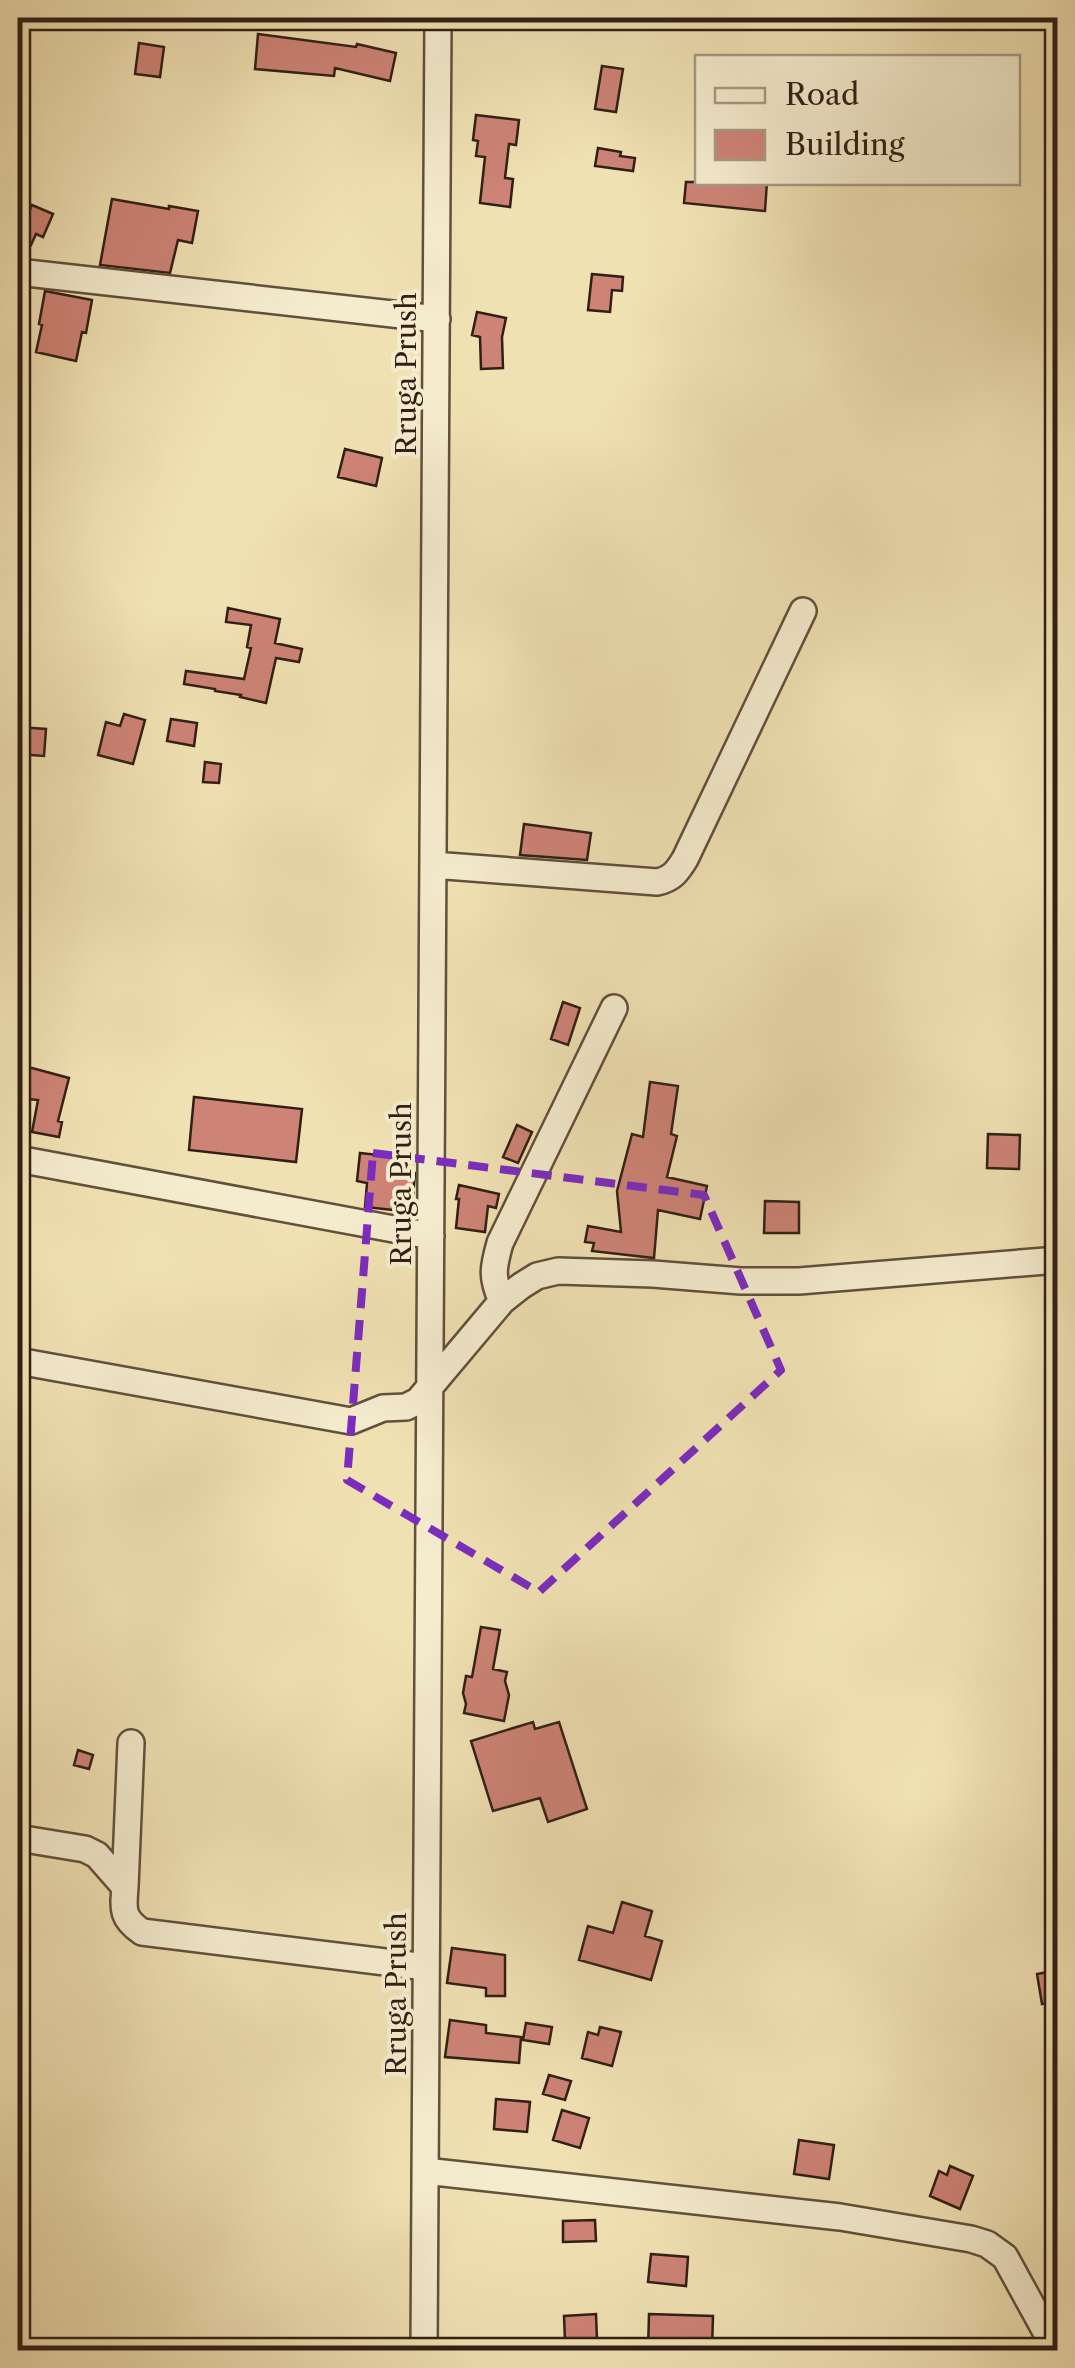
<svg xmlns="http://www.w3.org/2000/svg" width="1075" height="2368" font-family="'Libre Caslon Text',serif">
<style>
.building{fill:#cd8376;stroke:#311f15;stroke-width:2.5}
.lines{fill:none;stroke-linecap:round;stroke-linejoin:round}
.minor-casing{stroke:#61503c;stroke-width:30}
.minor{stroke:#f5ecce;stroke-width:25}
.marked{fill:none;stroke:#7b2cbf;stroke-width:8;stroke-dasharray:20 12;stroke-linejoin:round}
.labels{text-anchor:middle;stroke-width:8;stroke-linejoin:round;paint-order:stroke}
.street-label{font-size:28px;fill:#311f15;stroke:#f5ecce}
</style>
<rect width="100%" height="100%" fill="#f0e1b3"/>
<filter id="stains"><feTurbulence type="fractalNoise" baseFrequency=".002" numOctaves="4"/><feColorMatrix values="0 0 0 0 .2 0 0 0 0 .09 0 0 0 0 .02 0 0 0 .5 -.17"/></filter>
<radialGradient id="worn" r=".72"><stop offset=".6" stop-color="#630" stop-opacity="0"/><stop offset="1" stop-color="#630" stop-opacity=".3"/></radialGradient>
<!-- building -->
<path class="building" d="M258,34l98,13 1,-3 39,9 -6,28 -55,-13 -1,8 -79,-7z
M139,43l25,4 -4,30 -25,-3z
M602,66l21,3 -7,43 -21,-3z
M476,115l43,5 -3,25 -7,-1 -4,34 8,1 -3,28 -30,-4 5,-46 -9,-1 2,-15 -5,-1z
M598,148l23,4 -1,4 15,2 -2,13 -38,-5z
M686,182h81l-2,29 -81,-8z
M112,199l57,10v-3l29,5 -6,32 -14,-3 -8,33 -70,-8z
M32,205l21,9 -10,23 -7,-3 -5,11 -13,-6v-3z
M592,274l31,3 -1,14 -10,-1 -2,22 -22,-2z
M45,291l47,9 -6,33 -4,-1 -6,29 -40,-9 6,-27 -3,-1z
M477,312l29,6 -4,19 1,31 -22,1 -1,-32 -8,-2z
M345,449l37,9 -6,28 -38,-9z
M228,608l52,11 -5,24 27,6 -3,13 -23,-4 -10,45 -26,-6 1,-2 -26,-4v-2l-31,-5 2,-13 58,8 7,-31 -4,-1 4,-22 -25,-3z
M124,714l21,6 -12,44 -35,-9 8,-33 14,4z
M171,719l26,4 -3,23 -27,-5z
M18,727l28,2 -2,27 -26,-2z
M205,762l16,2 -2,19 -16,-1z
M524,824l67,9 -4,27 -67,-5z
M563,1002l17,6 -12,37 -17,-6z
M18,1067l14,1 37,10 -11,43 4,1 -3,15 -27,-5 6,-32 -20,-2z
M650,1082l28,4 -7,48 6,2 -10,41 40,9 -7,33 -42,-9 -4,48 -62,-7 2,-8 -9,-1 3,-16 33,6 -4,-41 15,-57 11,3z
M194,1097l108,12 -6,53 -107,-12z
M517,1125l15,7 -14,31 -15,-6z
M988,1134l32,1 -1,34 -32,-1z
M360,1153l47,5 -1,14 9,1 -3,39 -47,-5 2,-24 -10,-2z
M459,1185l40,9 -3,14 -8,-2 -3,26 -29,-4 3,-29h-3z
M765,1201l34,1v31h-35z
M481,1627l19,3 -7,39 14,3 -2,9 4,14 -5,26 -40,-8 2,-9 -3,-11 3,-17 6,1z
M533,1722l2,7 24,-7 28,87 -39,13 -8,-24 -47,13 -22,-70z
M78,1750l15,5 -4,14 -15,-4z
M622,1902l30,9 -7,25 17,5 -11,39 -72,-20 9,-34 25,7z
M452,1948l53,7v41h-19v-8l-39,-5z
M1058,1970v31l-16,3 -5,-30z
M450,2020l36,5v8l35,4 -2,26 -74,-6z
M526,2023l26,4 -3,17 -26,-4z
M600,2027l21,5 -9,34 -30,-8 6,-26 10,3z
M549,2075l22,6 -6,19 -22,-6z
M496,2099l34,3 -3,30 -33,-3z
M562,2110l27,8 -9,30 -27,-8z
M799,2140l35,5 -5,34 -35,-5z
M950,2166l23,10 -13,33 -30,-13 9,-25 8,4z
M595,2220l1,21 -33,1v-21z
M651,2254l37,3 -2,29 -38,-4z
M596,2314l1,26 -32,1 -1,-25z
M649,2314l64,2 -1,34h-64z"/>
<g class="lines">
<!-- minor casing -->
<g class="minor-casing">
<path id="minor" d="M18,272l419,47
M433,865l224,17c15,-3 20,-10 28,-23l118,-248
M18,1159l413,77
M502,1301c-11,-24 -9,-33 -2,-58l114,-235
M18,1361l333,60 32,-13 23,-1 12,-6 84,-100 19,-15 16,-10 21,-5 95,3 88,7h58l259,-21
M18,1838l67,11 12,6 28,32c-2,23 -3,31 17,45l284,35
M125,1887l6,-144
M425,2171l415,46 131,22 16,5 18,13 51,93
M424,2350l14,-2332"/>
</g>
<!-- minor -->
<use href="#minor" class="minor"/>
</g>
<!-- marked area -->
<path class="marked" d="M373,1153l331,42 77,175 -242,222 -192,-112z"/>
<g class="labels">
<!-- street labels -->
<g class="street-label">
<text transform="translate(406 374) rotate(-90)" y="10">Rruga Prush</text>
<text transform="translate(401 1184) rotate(-90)" y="10">Rruga Prush</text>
<text transform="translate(396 1994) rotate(-90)" y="10">Rruga Prush</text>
</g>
</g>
<!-- margin -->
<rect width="1075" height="2368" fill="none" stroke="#f0e1b3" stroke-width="60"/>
<rect x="20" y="20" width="1035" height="2328" fill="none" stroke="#311f15" stroke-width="5"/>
<rect x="30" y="30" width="1015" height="2308" fill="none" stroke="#311f15" stroke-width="2.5"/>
<!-- legend -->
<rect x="695" y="55" width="325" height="130" fill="#f5ecce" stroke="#a79a84" stroke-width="2.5"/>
<rect x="715" y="88" width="50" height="15" fill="#f5ecce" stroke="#a79a84" stroke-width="2.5"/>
<text x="785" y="105" font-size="30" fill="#311f15">Road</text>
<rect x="715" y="130" width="50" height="30" fill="#cd8376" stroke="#a79a84" stroke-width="2.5"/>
<text x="785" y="155" font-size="30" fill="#311f15">Building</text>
<rect width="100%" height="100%" filter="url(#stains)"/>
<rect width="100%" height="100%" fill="url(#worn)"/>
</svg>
